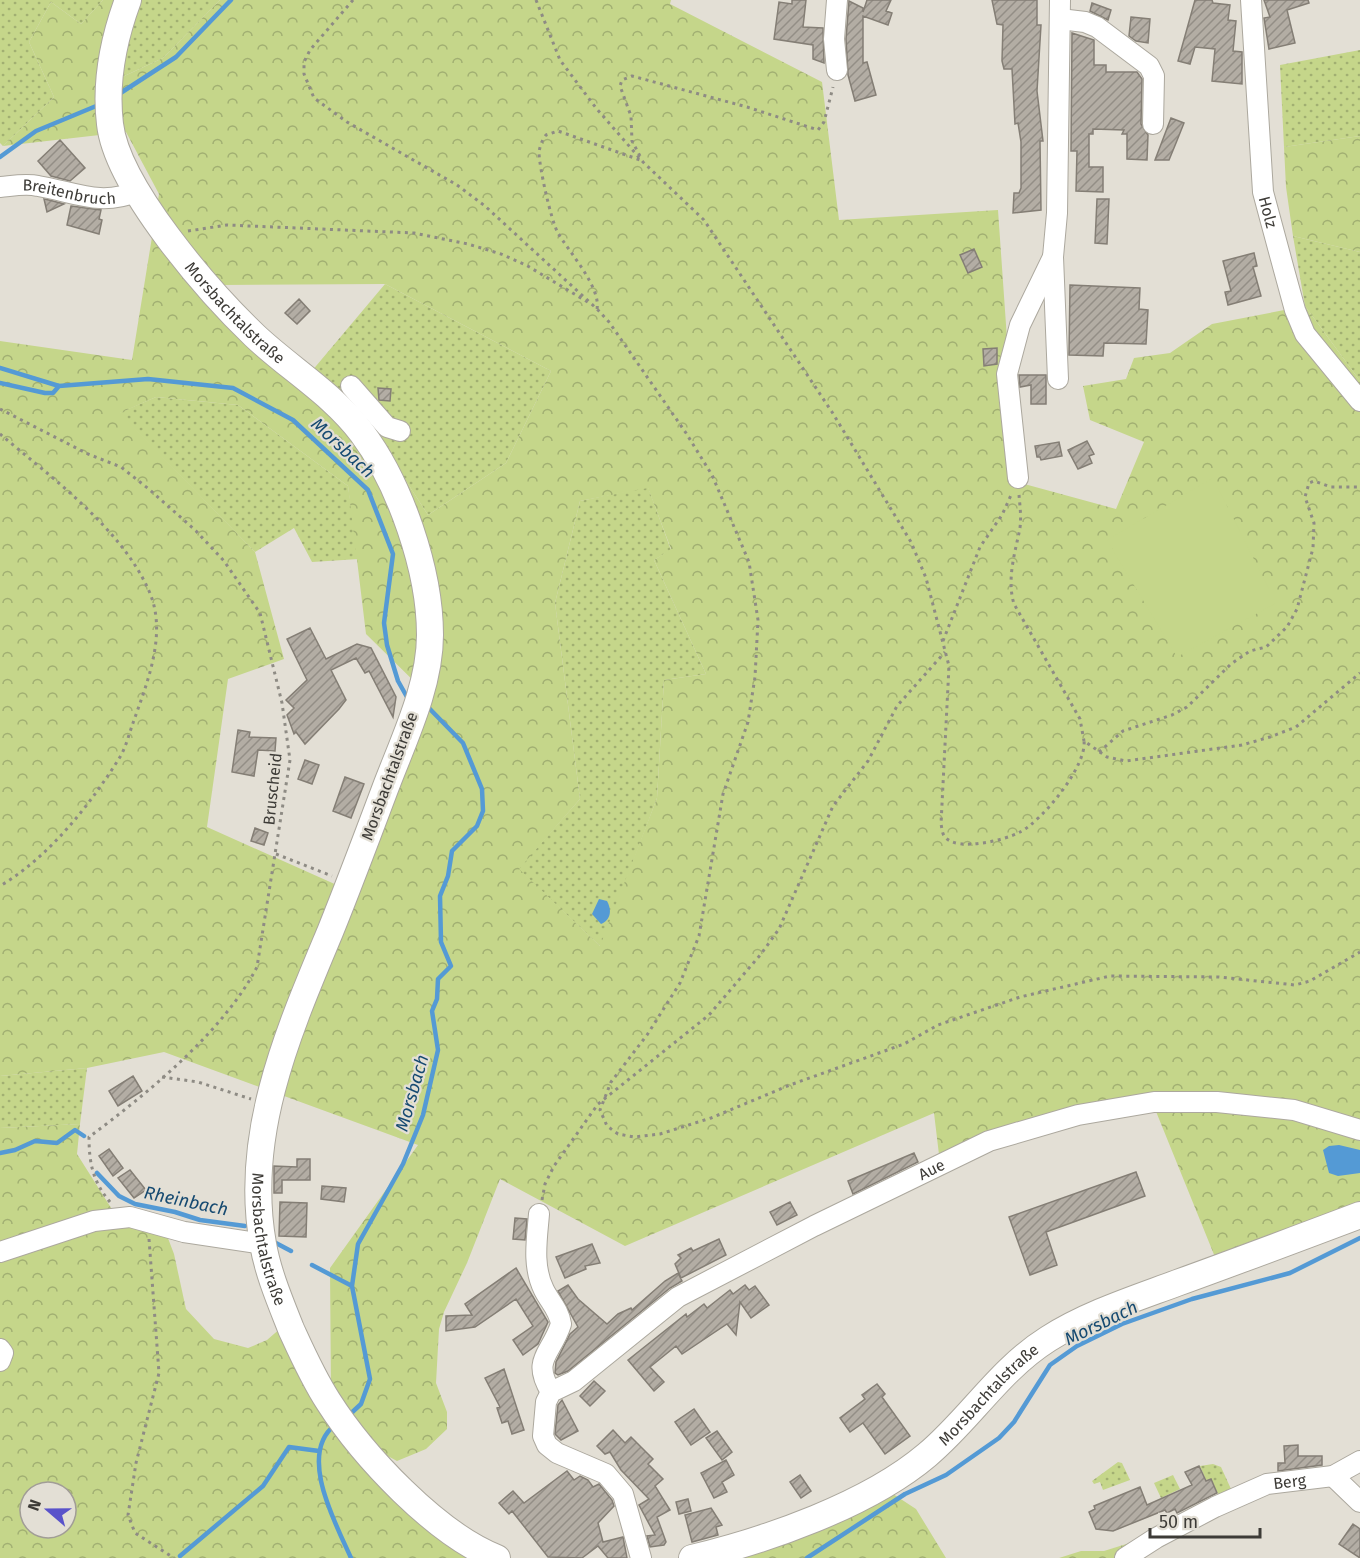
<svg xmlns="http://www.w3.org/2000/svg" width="1360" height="1558" font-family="'Fira Sans',sans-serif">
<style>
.grass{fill:url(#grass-dots)}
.forest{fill:url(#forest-crowns);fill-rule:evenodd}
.pitch{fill:#c5d68a}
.water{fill:#549ad5}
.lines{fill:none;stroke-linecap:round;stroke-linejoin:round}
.stream{stroke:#549ad5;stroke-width:4.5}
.building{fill:url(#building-hatch);stroke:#847e75;stroke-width:1.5}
.minor-casing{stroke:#aca89e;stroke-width:22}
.major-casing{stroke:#aca89e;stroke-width:28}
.path{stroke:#8e8b84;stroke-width:3;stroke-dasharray:3 4.5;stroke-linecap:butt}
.minor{stroke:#fff;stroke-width:20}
.major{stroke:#fff;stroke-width:26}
.labels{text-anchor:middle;stroke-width:4.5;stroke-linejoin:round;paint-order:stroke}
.street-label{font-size:16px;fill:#3d3b37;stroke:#e3dfd5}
.water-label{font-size:18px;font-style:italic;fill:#164a71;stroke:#e3dfd5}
</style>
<defs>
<pattern id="grass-dots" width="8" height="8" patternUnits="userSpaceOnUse" patternTransform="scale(1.5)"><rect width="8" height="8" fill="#c5d68a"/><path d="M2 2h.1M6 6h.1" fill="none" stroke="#a1af72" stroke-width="1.8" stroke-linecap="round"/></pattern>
<pattern id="forest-crowns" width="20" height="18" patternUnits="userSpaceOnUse" patternTransform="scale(1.5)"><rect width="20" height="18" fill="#c5d68a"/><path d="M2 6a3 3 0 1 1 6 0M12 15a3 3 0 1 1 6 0" fill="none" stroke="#a1af72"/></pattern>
<pattern id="building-hatch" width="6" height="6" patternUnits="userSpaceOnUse" patternTransform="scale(1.5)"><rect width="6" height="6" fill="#b3ada4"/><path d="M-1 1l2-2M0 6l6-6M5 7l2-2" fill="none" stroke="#938e86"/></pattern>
</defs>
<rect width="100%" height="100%" fill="#e3dfd5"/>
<!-- grass -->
<path class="grass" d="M0,0h103l-22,24 -30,-22 -22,40 25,55 -51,49 -3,-3z
M121,0h99l-57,58 -58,27z
M1360,50v86l-76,11 -4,-82z
M1293,236l67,16v129l-55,-75z
M385,284l166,87 -45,92 -78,52 -49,-76 -68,-67z
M156,397l82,8 110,81 11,73 -47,3 -18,-34 -39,24 -136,-139z
M648,487l23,63 -17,10 52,114 -42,6 -7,118 -56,149 -83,-78 62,-70 -25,-196 25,-102z
M87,1068l-7,56 -80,4v-52z
M1118,1462l4,1 8,17 -27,10 -3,-8 -6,2 -2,-3z
M1213,1464l8,3 10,22 -12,7 -8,-17 -5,1 -6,-14z
M1173,1475l7,14 -19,9 -7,-15z"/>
<!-- forest -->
<path class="forest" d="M103,0h18l-16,85 58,-27 57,-58h451l-1,4 152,78 17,138 159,-10 19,272 99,27 28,-67 -54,-22 -7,-34 43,-7 8,-21 36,-5 42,-29 93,-18 55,75v828l-143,53 -62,-153 -78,4 -137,50 -6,-50 -309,133 -125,-67 -33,84 -23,49 -5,17 -3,54 11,29v17l-21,20 -29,12 -13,-7 -53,-61 -1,-125 88,-123 -254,-93 -77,16 -87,8v-735l132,19 27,-166 -33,-62 -123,14 51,-49 -25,-55 22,-40 30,22zM385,284l166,87 -45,92 -78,52 -49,-76 -159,-154zM156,397l82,8 110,81 18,148 61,60 -70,200 -150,-67 21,-148 56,-20 -29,-107 -135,-139zM648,488l23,61 -17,11 52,114 -42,6 -7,118 -57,148 -81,-77 61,-70 -25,-196 25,-102z
M1360,136v116l-67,-16 -7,-49 -2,-40z
M80,1124l-3,30 43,68 46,11 8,21 12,55 28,30 34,9 19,-8 15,-13 36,73 166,158h-484v-430zM30,1492h36v36h-36z
M887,1490l29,19 30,49h-250z
M1155,1535l-36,23h-60l22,-7h23z"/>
<!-- pitch -->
<path class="pitch" d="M1213,478l63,125 -99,54 -70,-117z"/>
<!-- water -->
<path class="water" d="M599,899l8,2c5,9 4,19 -6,23l-9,-10z
M1339,1145l21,5v23l-22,3 -9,-3 -6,-23 6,-4z"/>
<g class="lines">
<!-- stream -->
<path class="stream" d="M119,94l57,-37 55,-57
M0,157l36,-26 65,-27
M0,368l59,18 89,-7 85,9 60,32 75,70 25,64 -9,69 3,22 11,36 9,16 5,1
M0,383l45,10h8l6,-7
M0,1153l15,-3 20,-9 22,2 18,-13 9,6
M97,1173l22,23 16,8 40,8 25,8 45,6
M274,1242l17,9
M312,1265l40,21
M347,1417l14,-13 9,-25 -18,-93 6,-42 45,-80 20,-49 15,-65 -6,-39 5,-12 1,-20 13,-13 -10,-24 -1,-46 8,-20 4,-25 25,-25 6,-15 -1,-22 -19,-46 -38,-39
M335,1425c-38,29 1,99 16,133
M180,1556l83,-70 26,-39 30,4
M807,1558l98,-64 41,-19 53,-37 15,-16 36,-57 27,-19 45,-22 70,-25 98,-26 70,-35"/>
</g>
<!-- building -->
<path class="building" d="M792,0h14l-3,27 20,1 1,35 -11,-4v-14l-39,-6 5,-37 13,2z
M867,0h24l-5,11 6,2 -4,12 -25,-9v47l4,-1 9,33 -21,6 -7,-26 -2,-36 3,-38 14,7v4z
M992,0h45v25h4l-4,66 6,50h-3l1,69 -28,3 1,-20h5l2,-5v-46l-3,-19 -3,1 -3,-55h-8l-2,-8 1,-36 -6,-1z
M1195,0h17l1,3 17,2 -2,15 8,1 -3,30 9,1v32l-30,-3 3,-32 -20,-2 -5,17 -12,-3z
M1264,0h44l1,3 -22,7 8,33 -26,6 -5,-31 6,-1z
M1092,3l19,7 -3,10 -18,-9z
M1131,17l19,2 -2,24 -12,-2 -7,-5z
M1072,33l22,7v25h12v7h31l5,7 -1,45 7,11 -1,25 -20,-1v-25h-5l2,-4 -31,-1v5h-4v33h14v25l-27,-1 1,-40h-6z
M1171,118l13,5 -8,20 -7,17h-14z
M60,140l25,28 -15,13 -19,-5 -13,-15z
M44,199l5,1 15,4 -17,8z
M1097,199h12l-2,45 -12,-1z
M71,206l30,4 -2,9 3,1 -3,14 -32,-9z
M974,249l8,18 -14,6 -8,-18z
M1254,253l3,13 -4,1 8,29 -33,9 -3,-13 6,-1 -8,-30z
M1070,285l70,3 -1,21 9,1 -2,34 -42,-1 -1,13 -34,-1z
M299,299l11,12 -13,13 -12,-11z
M997,348v16l-13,2 -1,-17z
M1019,375h27v29h-15v-19l-11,2z
M378,388l13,1 -1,12 -11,-1z
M1087,441l7,13 -5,2 3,7 -14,6 -10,-19z
M1059,442l3,14 -21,4 -1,-3h-3l-2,-11z
M310,628l16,31 31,-15 14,4 25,49 -3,20 -24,-46 -4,2 -9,-15 -25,12 15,30 -7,9 -34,35 -9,-12 -2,2 -7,-19 7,-7 -8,-8 21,-20 -20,-41z
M238,730l12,2 -1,5 27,1 -1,13 -17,-1 -4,26 -22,-4z
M305,760l14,5 -7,19 -14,-5z
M345,777l19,7 -13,34 -18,-7z
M255,828l13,5 -4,12 -13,-4z
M133,1076l9,15 -24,15 -9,-15z
M109,1149l14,19 -10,8 -14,-20z
M914,1153l4,9 -65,32 -5,-13z
M297,1159h13v21h-28v13h-8v-27l23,1z
M130,1170l16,20 -12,8 -16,-20z
M1136,1172l9,24 -99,36 11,33 -27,10 -21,-58z
M322,1186l24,2 -2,14 -23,-3z
M280,1202l27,1 -1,34 -27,-1z
M790,1202l7,13 -20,10 -7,-13z
M515,1218l12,1 -2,21 -12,-1z
M719,1239l7,16 -45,23 -6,-14 6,-6 -3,-3 13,-7 2,3z
M592,1244l8,19 -15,3 1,3 -21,9 -9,-21z
M516,1268l32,54 -10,22 -15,11 -10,-15 20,-14 -17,-27 -41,28 -29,4v-15l26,-1 -7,-11z
M678,1273l4,8 -12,7 -102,83 -10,4 -3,-2 1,-11 14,-28 8,-7 -20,-36 10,-6 10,14 29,25 11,-10 13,-6 1,2 33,-29z
M745,1285l4,5 6,-4 14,19 -18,13 -11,-16 -4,33 -9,-11 -45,30 -6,-8 -26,21 14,15 -10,9 -26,-31 58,-46 1,3 17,-13 3,4 23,-18 3,4z
M504,1369l20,61 -12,4 -4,-13 -6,2 -5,-15 3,-1 -15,-29z
M594,1381l11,10 -15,15 -10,-10z
M877,1384l8,10 -3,3 28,39 -25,18 -22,-31 -13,9 -10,-14 25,-19 -3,-4z
M562,1400l16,31 -17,9 -6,-6 3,-29z
M694,1409l16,23 -19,13 -16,-23z
M613,1430l12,13 6,-6 22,22 -5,5 15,15 -8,7 15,24 -13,7 9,25 -2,3 -14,2 -3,-11 8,-1 -16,-30 10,-6 -28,-29 -11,-18 -5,2 -8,-8z
M717,1431l15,21 -10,8 -16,-22z
M1298,1445v11h24v9l-44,6v-8h7l-1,-17z
M726,1460l8,15 -12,7 5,10 -13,6 -13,-25z
M1199,1466l7,15 5,-2 6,14 -40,20 -2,-4 -8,4 -2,-3 -52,21 -17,-2 -7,-17 6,-3 -1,-3 46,-19 7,18 45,-20 -7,-13z
M567,1471l7,9 6,-4 8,4 5,7 6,-3 13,16 2,6 -16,17 5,19 20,-5 4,21h-19l-10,-12 -16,12 -34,-1 -36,-46 -3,3 -10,-11 14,-12 11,12z
M800,1475l11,16 -10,7 -11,-16z
M688,1499l3,12 -12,3 -3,-12z
M711,1508l11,17 -6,2 2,8 -26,7 -7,-27z
M1353,1524l7,5v29l-21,-14z"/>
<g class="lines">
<!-- minor casing -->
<g class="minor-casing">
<g id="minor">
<path d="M837,0l-3,39 3,31"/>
<path id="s1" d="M1251,0l12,192 21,78 11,40 10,24 55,67"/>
<path d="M1060,19l25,3 12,5 52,39 5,10 -1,48"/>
<path id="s2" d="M0,187c12,-1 26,-4 38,-1 37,6 62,21 100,5"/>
<path d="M1058,379l-5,-122 4,-44 3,-213"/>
<path d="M351,386l36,41 13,4"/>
<path d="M1018,478l-11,-104 13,-49 33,-68"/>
<path d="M539,1214c-2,25 -7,52 5,76 6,12 15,20 17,34 -10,31 -30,35 -10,68"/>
<path d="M0,1252l94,-31 36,-4 54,15 79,12"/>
<path d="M0,1349l3,4 -3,8"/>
<path d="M1333,1476l27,26"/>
<path id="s3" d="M641,1558l-18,-64 -17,-20 -49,-21 -10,-8 -4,-9 3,-34 5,-10 23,-11 104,-84 136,-71 175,-85 89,-26 76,-13h63l77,8 66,20"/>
<path id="s4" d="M1125,1558l31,-20 59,-31 52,-23 66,-8 27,-15"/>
</g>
</g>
<!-- major casing -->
<g class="major-casing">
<g id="major">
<path id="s5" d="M128,0c-14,38 -23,83 -18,124 7,63 99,168 145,212 35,33 78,58 107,97 38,51 68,137 68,202 0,52 -27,106 -45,154 -18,48 -36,96 -55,143 -41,98 -87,202 -67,312 5,29 17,57 28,85 11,24 22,49 37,72 35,55 108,133 169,157"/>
<path id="s6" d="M692,1558c75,-18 176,-53 235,-103 43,-36 72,-85 121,-116 39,-25 86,-40 129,-56 61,-22 122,-45 183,-68"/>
</g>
</g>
<!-- path -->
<path class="path" d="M353,0l-43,50 -6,12v12l10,24 33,24 110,63 28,21 112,103 12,13 77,111 26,42 37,87 9,58 -3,57 -7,45 -25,72 -24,142 -19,47 -33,52 -36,47 -11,28 7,16 11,8 16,3 26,-3 51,-16 79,-33 114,-41 34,-19 82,-28 90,-21 109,1 76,8 15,-4 50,-29
M536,0l24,60 36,48 47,54 61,58 128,192 79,130 15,36 23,88 -8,158c1,4 1,10 4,13 12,15 61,3 75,-5 22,-11 67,-66 64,-91l23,16 19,4 116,-16 28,-8 26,-10 64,-54
M640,156l-8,-15 -1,-25 -11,-30 2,-6 10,-4 115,31 71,23 6,-8 9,-35
M188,231l39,-6 187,8 54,11 33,10 25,11 65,39
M597,309c4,-22 -28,-57 -39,-76 -7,-12 -19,-67 -19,-81 1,-6 3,-12 7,-17l12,-4 85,30
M0,409l88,45 33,13 29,23 46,41 28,30 36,52 22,90 8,57 -33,207c-33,64 -110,127 -168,170 0,26 4,45 21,65
M0,434c51,43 122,95 149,157 19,42 -2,92 -16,132 -4,11 -7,24 -13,34 -30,48 -71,100 -120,129
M1019,495c1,12 3,26 0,38 -5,23 -12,48 -5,71l66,115 4,22
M943,641l37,-94 22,-32 10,-22
M1099,752l24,-21 49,-16 15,-8 44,-43 19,-13 16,-4 21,-20 10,-18 16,-61 1,-25 -9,-26 4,-14 5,-2 17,6h29
M276,854l56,22
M162,1077l36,5 53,17
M542,1200l3,-16 9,-18 44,-62 111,-89 52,-61 18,-25 54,-123 35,-45 29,-55 48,-54
M149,1239l10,134 -23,90 -8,52 7,18 39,25"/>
<!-- minor -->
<use href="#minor" class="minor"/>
<!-- major -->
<use href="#major" class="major"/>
</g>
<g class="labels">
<!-- street labels -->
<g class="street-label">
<text dy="6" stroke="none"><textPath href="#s2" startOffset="70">Breitenbruch</textPath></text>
<text dy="6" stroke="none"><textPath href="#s1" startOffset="213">Holz</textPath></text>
<text dy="6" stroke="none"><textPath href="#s5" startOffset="356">Morsbachtalstraße</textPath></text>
<text transform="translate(389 776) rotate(-70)" y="6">Morsbachtalstraße</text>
<text transform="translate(272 789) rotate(-84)" y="6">Bruscheid</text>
<text dy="6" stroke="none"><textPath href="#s3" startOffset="657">Aue</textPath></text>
<text dy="6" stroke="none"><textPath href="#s5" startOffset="1382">Morsbachtalstraße</textPath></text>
<text dy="6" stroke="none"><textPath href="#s6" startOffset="345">Morsbachtalstraße</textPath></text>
<text dy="6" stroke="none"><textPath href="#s4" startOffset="183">Berg</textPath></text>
</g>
<!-- water labels -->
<g class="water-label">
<text transform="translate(343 448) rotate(43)" y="6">Morsbach</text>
<text transform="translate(412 1093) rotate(-74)" y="6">Morsbach</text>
<text transform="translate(186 1201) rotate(12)" y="6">Rheinbach</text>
<text transform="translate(1101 1323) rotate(-26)" y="6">Morsbach</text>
</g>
</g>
<!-- north arrow -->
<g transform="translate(48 1510) rotate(290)"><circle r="28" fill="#e3dfd5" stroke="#a19d96" stroke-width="1.5"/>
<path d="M0-4.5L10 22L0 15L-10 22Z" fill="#5952ca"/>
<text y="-9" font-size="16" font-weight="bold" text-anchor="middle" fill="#3d3b37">N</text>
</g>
<!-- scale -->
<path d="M1150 1528v9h110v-9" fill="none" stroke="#3d3b37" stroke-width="3"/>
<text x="1159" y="1528" font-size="18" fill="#3d3b37" stroke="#e3dfd5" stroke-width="4.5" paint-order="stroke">50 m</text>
</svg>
